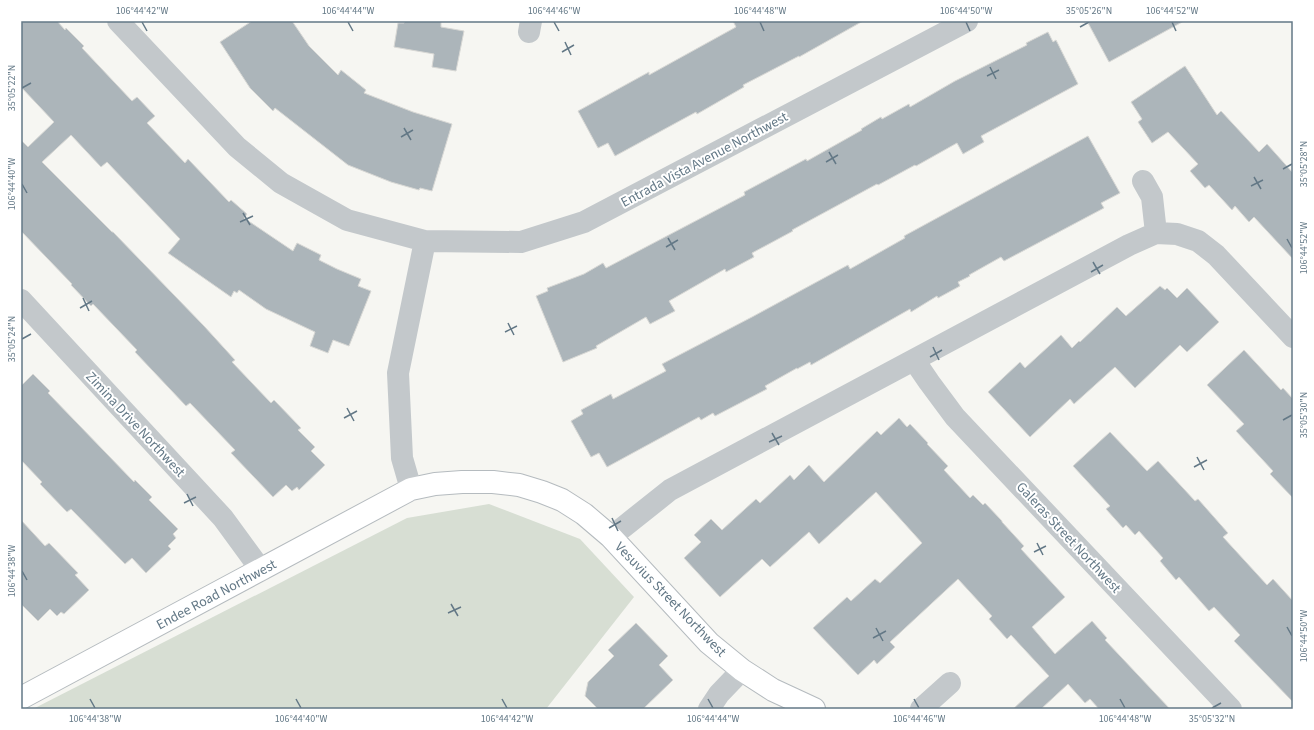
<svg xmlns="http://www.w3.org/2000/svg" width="1314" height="730" font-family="'Source Sans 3',sans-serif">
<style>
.green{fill:#d7ded3}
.building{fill:#acb5ba;stroke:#d8d8d5}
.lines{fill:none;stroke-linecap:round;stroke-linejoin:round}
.secondary-casing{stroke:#b5bbbf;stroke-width:24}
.street{stroke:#c3c8cb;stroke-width:22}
.secondary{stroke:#fff;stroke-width:22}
.ticks{fill:none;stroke:#637886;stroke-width:1.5}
.labels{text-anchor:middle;stroke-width:4;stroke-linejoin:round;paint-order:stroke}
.street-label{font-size:14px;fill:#637886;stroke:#fff}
.neatline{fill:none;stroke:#637886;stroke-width:1.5}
.ticks-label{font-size:10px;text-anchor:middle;fill:#637886}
</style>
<rect width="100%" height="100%" fill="#f6f6f2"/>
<!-- green -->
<path class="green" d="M489,504l91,35 54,58 -88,112h-513l374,-191z"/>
<!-- building -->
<path class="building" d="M21,21h36l8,9 1,-2 18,18 -2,2 50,53 5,-4 18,19 -8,7 38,40 3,-4 41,43 2,-2 16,14 -3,4 49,33 4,-8 24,12 -2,5 18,9 24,10 -3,7 13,5 -22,55 -16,-6 -5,13 -18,-7 5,-14 -49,-23 -27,-19 -2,3 -3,-2 -3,6 -63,-44 12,-14 -73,-77 -6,5 -30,-32 -29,27 70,70h1l91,94 31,34 -3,2 39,41 3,-3 27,28 -3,2 17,17 -4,4 14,14 -26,25 -2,-3 -5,4 -6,-6 -13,12 -42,-44 4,-3 -45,-47 -4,3 -51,-54 2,-2 -44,-46 -2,2 -20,-21 1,-1 -51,-53v-91l7,7 26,-25 -33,-35z
M252,21h40l17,25 29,29 3,-5 25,20 -2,3 49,19 39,12 -20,67 -12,-3 -1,2 -28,-8 -43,-17 -73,-57 -2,3 -23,-23 -30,-46z
M405,21h36v6l23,4 -8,40 -24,-4 2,-13 -40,-7 4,-24h6z
M733,21h130l-64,36v-1l-56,29 1,2 -47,27 -1,-2 -81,44 -7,-13 -10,5 -20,-37 71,-39v3l87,-48z
M1087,21h97l-75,41z
M1048,32l5,10 3,-2 22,44 -97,52 3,6 -21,12 -6,-11 -41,23 -1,-1 -37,20 -1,-1 -85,46 1,1 -41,22 2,4 -28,15 -1,-3 -56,32 6,10 -25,13 -4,-7 -50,29 1,2 -34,14 -27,-66 12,-5 -1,-3 37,-14 19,-11 3,5 139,-73 -1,-3 62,-33 1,2 55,-31 -1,-1 20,-12 1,2 27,-15 1,3 45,-26 72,-36 -1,-2z
M1185,66l32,49 4,-4 38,41 8,-8 26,29v86l-39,-42 -5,5 -14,-16 -3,4 -23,-25 -4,3 -15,-17 8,-7 -30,-32 -16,11 -14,-21 4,-3 -11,-17z
M1088,136l32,57 -19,10 3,5 -100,53 -3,-4 -32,18 1,1 -12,6 2,4 -22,12 -1,-2 -26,16 -1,-3 -99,56 -1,-3 -13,7v-1l-32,18 2,3 -52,27 -2,-3 -12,7 -2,-3 -92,50 -8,-14 -8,4 -20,-36 12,-7 -2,-4 30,-16 2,5 53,-28 -4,-7 90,-47 96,-52 2,4 55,-31 -1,-2z
M1160,286l5,4 2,-2 10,10 10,-10 32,34 -32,30 -7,-7 -45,43 -20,-21 -41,37 -4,-5 -40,38 -42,-45 32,-30 5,6 36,-33 11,13 7,-7 1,1 37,-35 9,9z
M1244,350l37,40 2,-2 10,11v99l-23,-24 3,-3 -37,-40 8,-7 -37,-39z
M33,374l17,17 -2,2 86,89 1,-2 17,17 -3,3 29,29 -5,5 3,4 -8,8 3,3 -25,24 -14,-15 -7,6 -54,-55 -4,3 -27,-28 2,-2 -21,-22v-74z
M899,418l8,9 3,-3 18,19 -1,1 21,22 -4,4 26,28 3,-3 10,10 2,-2 17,18v1l22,24 -3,3 44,48 -33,30 23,27 37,-33 15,17 -2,2 65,69h-71l-9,-10 -5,4 -17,-19 -27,25h-28l36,-33 -38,-41 -4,4 -18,-20 3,-3 -34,-37 -68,63 5,5 -18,17 -3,-4 -16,15 -45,-47 34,-31 4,4 24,-22 5,4 42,-40 -46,-51 -57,52 -10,-12 -39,35 -8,-8 -42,38 -36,-39 17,-16 -7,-7 17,-16 11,11 34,-31 4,4 30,-28 4,5 15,-15 15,17 53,-51 4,4z
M1110,432l37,39 11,-10 37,40 3,-2 30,34 -5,4 44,48 6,-6 20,22v101l-59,-61 6,-6 -26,-28 -5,4 -30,-34 -3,3 -16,-19 3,-3 -24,-27 -4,4 -9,-10 -3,3 -17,-19 4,-3 -37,-40z
M21,520l24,26 4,-3 29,30 -3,2 14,15 -25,24 -3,-2 -4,4 -7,-7 -12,12 -17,-17z
M636,623l32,33 -9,9 14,15 -30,29h-45l-13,-13 3,-14 26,-26 -6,-6z"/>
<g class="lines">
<!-- secondary casing -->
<g class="secondary-casing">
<path id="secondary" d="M21,698l390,-209 24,-5 27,-2h31l26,3 23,7 20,8 22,14 27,23 98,106 33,27 31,20 41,19"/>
</g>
<!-- street -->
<path class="street" d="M118,21l119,126 44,36 66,37 78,21 96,1 63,-20 383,-201
M529,32l2,-11
M1143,181l9,16 4,36 21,1 21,7 18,14 77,82
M21,300l202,218 38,52
M914,360l15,22 26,35 276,292
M411,489l-9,-31 -4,-85 27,-132
M611,537l59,-47 459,-245 27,-12
M709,709l10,-15 23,-24
M921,709l29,-26"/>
<!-- secondary -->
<use href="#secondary" class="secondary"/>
</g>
<!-- ticks -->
<path class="ticks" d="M142,22l5,9M348,22l5,9M554,22l5,9M760,22l4,9M966,22l4,9M1172,22l4,9M1080,27l9,-5M565,42l6,13M562,52l12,-7M990,67l6,12M987,76l12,-6M22,88l9,-5M404,128l7,12M401,137l12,-7M829,152l7,12M826,162l12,-7M1283,169l9,-5M1254,177l7,12M22,184l5,9M1251,186l12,-6M243,213l7,12M240,222l13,-6M668,238l7,12M1287,239l5,9M666,247l12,-7M1093,262l7,12M1091,272l12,-7M83,298l6,13M80,308l12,-7M508,323l6,12M505,332l12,-6M22,339l9,-5M933,347l6,13M930,357l12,-7M347,408l7,13M344,418l13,-7M1283,420l9,-5M772,433l7,12M769,442l13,-6M1197,457l7,13M1194,467l13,-7M187,494l6,12M184,503l12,-6M612,518l6,13M609,528l12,-7M1037,543l6,12M1034,552l12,-6M22,571l5,9M451,604l7,12M448,613l13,-6M1287,627l5,9M876,628l7,13M873,638l13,-7M90,699l5,9M296,699l5,9M502,699l5,9M708,699l5,9M914,699l5,9M1120,699l5,9M1212,708l9,-5"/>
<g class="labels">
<!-- street labels -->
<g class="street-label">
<text transform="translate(704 159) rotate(-28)" y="5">Entrada Vista Avenue Northwest</text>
<text transform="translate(136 424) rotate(47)" y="5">Zimina Drive Northwest</text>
<text transform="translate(1069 537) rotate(47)" y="5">Galeras Street Northwest</text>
<text transform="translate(216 594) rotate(-28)" y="5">Endee Road Northwest</text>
<text transform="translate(671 599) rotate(46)" y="5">Vesuvius Street Northwest</text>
</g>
</g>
<!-- border -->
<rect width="1314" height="730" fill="none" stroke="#ffffff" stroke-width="44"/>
<rect x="22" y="22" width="1270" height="686" class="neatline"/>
<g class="ticks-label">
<text x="142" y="14">106°44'42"W</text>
<text x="348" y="14">106°44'44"W</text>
<text x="554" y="14">106°44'46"W</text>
<text x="760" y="14">106°44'48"W</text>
<text x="966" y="14">106°44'50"W</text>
<text x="1089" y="14">35°05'26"N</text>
<text x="1172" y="14">106°44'52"W</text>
<text transform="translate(11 88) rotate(-90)" y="4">35°05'22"N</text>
<text transform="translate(1303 164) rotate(-90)" y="4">35°05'28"N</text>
<text transform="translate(11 184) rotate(-90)" y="4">106°44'40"W</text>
<text transform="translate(1303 248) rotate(-90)" y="4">106°44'52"W</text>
<text transform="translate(11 339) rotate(-90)" y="4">35°05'24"N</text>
<text transform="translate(1303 415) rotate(-90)" y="4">35°05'30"N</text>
<text transform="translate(11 571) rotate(-90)" y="4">106°44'38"W</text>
<text transform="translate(1303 636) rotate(-90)" y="4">106°44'50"W</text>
<text x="95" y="722">106°44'38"W</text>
<text x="301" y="722">106°44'40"W</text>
<text x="507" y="722">106°44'42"W</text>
<text x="713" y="722">106°44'44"W</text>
<text x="919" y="722">106°44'46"W</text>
<text x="1125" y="722">106°44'48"W</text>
<text x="1212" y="722">35°05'32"N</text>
</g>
</svg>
